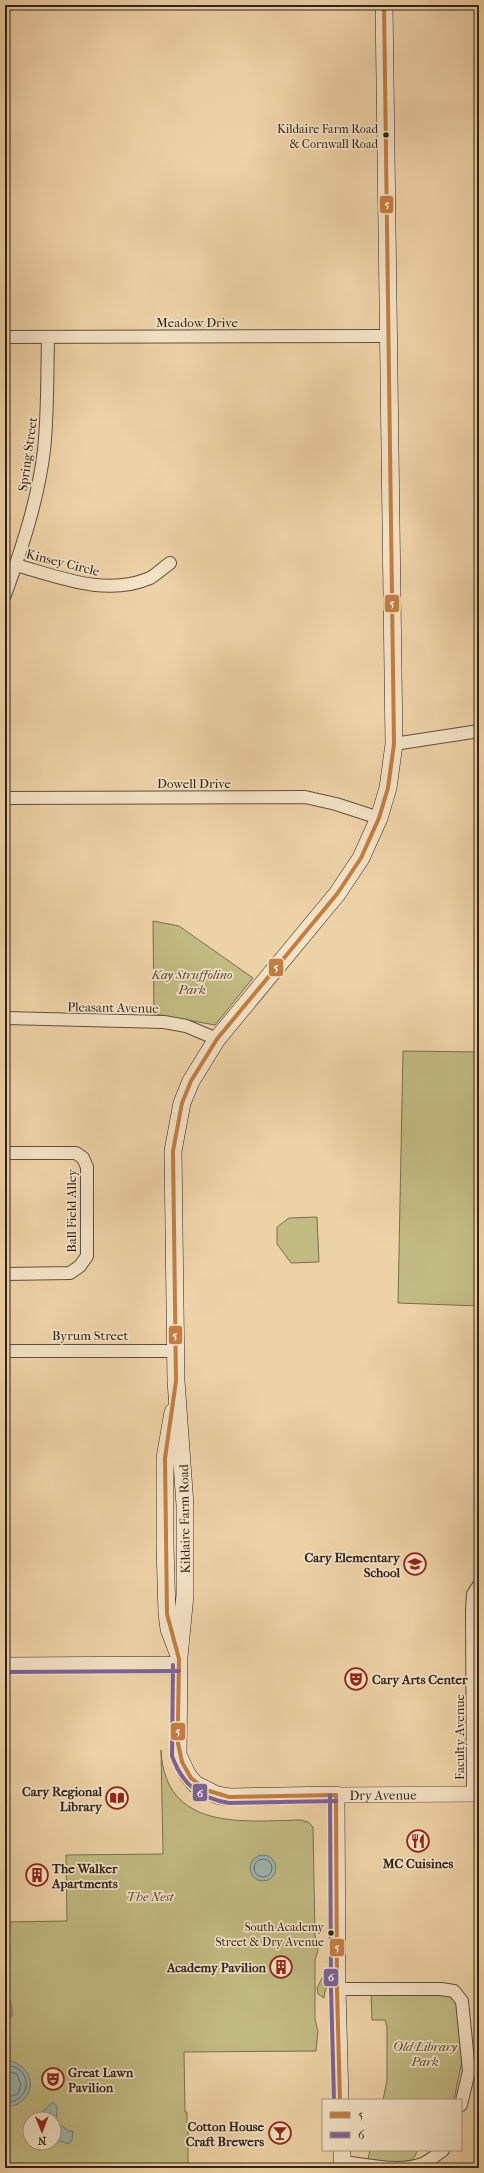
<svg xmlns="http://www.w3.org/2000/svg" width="484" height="2173" font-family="'IM FELL French Canon',serif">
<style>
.green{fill:#c1ba82;stroke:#786e4f;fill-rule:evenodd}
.water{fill:#9eb5b2;stroke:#717b76}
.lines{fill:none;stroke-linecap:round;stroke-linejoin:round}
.shore{stroke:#666c67;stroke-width:1}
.minor-casing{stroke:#5e4f3f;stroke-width:14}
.tertiary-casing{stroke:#5e4f3f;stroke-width:16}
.secondary-casing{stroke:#2e231c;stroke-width:18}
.minor{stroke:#f4e2c6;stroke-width:12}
.tertiary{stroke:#f4e2c6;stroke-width:15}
.secondary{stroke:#f4e2c6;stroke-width:17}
.bus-1-casing{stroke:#f4e2c6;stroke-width:7}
.bus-2-casing{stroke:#f4e2c6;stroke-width:7}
.bus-1{stroke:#c37d41;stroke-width:4}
.bus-2{stroke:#7c6297;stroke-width:4}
.bus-dot{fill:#2e231c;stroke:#f4e2c6;stroke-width:1.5}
.labels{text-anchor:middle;stroke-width:3.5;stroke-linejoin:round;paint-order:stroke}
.bus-label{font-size:12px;fill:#2e231c;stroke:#f4e2c6;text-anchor:end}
.street-label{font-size:13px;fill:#2e231c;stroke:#f4e2c6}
.park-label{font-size:13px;font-style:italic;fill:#534936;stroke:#f4e2c6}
.poi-label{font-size:13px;font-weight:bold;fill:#2e231c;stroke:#f4e2c6;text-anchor:end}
.line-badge{stroke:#f4e2c6;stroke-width:1.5}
.badge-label{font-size:11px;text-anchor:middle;font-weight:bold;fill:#fff}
</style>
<rect width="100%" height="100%" fill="#eed2a7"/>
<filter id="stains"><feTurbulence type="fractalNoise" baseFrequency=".005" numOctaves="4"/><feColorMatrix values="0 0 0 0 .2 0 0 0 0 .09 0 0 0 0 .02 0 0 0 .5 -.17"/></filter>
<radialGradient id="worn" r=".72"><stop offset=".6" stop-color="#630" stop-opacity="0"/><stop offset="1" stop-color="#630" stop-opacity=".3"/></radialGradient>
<!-- green -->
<path class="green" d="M153,921l26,5 74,52 -38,47 -61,-11z
M403,1051l76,1v254l-81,-3z
M317,1217l2,45 -28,1 -14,-19v-17l12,-9z
M161,1750c4,82 83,71 140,70l7,2 5,5 2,108 3,15 -3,10v59l3,12 -2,20 -132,1 1,60h2v11h1v45h-183v-246l62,-1 -1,-66 97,-1zM30,2119h24v24h-24z
M322,1978h7c-1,8 -5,13 -5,20l-6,-4 -1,-6z
M371,1993h76l10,9 6,54 -9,44h-71l4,-20v-53l-2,-7h-13z
M370,2150h47c-3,21 -35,12 -49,10z"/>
<!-- water -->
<path class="water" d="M250 1868a13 13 0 1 1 26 0a13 13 0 1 1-26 0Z
M5,1991c5,6 8,17 7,25l-7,6z
M11,2061c29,9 24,45 -6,46v-45z
M53,2102l4,5 -1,15 13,9h4l-1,9 -3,4 -15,-5v-20h-13l-1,-5z"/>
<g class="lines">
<!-- shore -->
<path class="shore" d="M254 1868a9 9 0 1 1 18 0a9 9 0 1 1-18 0Z
M5,2065c28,1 29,36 0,38
M5,2070l12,4 4,11 -3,9 -13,4"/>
<!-- minor casing -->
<g class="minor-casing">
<path id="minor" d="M5,337l384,-1
M16,565c43,12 90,32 134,13 7,-4 13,-10 20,-15
M5,595c17,-47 33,-95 39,-145 4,-37 3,-75 4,-113
M394,744l85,-13
M5,798l300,-1 31,7 43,14
M5,1018l159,4 22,4 31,13
M5,1153h71l7,5 4,9v89l-7,10 -10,7 -65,1
M5,1351h171
M473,1794l-1,-184 1,-16 6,-9
M337,1989h104l13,2 8,10 7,70 -8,34
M342,2162c25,2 56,11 80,2 8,-3 14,-9 21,-14"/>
</g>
<!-- tertiary casing -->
<g class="tertiary-casing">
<g id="tertiary">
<path id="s1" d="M336,1795l143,-1"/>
</g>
</g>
<!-- secondary casing -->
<g class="secondary-casing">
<path id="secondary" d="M173,1412l-8,46v87l2,69 2,15 9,24
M5,1666l174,-1
M340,2100l-3,-111 -1,-194 -107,2 -12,-2 -22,-11 -8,-10 -9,-19 1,-98 6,-62v-90l-9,-124 -3,-230 9,-48 9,-22 26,-42 120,-145 24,-36 18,-40 9,-30 6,-44 -10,-739
M342,2150v18"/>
</g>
<!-- minor -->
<use href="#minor" class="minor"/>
<!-- tertiary -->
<use href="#tertiary" class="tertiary"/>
<!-- secondary -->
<use href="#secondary" class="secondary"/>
<!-- bus-1 casing -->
<g class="bus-1-casing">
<path id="bus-1" d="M336,1795l-107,2 -23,-7 -15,-12 -9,-16 -4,-19v-21l1,-63 -12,-45 -2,-156 11,-77 -3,-230 9,-48 9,-22 26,-42 120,-145 24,-36 18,-40 9,-30 6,-44 -10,-739
M336,1795l1,194 3,111"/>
</g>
<!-- bus-2 casing -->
<g class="bus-2-casing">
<path id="bus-2" d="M173,1665l-1,91c10,28 27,42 57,47l107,-2
M5,1672l174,-1
M330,1795l1,194 3,111"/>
</g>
<!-- bus-1 -->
<use href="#bus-1" class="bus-1"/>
<!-- bus-2 -->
<use href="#bus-2" class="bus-2"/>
</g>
<!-- icons -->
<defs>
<g id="school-ring" transform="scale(1.15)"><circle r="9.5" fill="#f4e2c6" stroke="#8f2418" stroke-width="1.5"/><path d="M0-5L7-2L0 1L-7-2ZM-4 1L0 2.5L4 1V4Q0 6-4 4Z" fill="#8f2418"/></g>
<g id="theatre-ring" transform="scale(1.15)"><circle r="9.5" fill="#f4e2c6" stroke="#8f2418" stroke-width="1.5"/><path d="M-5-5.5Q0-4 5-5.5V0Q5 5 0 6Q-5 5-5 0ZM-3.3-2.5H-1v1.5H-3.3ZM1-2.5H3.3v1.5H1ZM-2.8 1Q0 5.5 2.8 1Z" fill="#8f2418"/></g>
<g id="library-ring" transform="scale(1.15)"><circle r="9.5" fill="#f4e2c6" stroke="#8f2418" stroke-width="1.5"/><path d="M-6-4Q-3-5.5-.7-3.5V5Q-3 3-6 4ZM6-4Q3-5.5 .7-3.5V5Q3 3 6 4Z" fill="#8f2418"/></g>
<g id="restaurant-ring" transform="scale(1.15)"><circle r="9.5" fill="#f4e2c6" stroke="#8f2418" stroke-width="1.5"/><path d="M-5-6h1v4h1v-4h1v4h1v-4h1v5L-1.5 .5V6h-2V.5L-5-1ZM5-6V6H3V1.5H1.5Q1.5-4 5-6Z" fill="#8f2418"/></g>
<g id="building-ring" transform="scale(1.15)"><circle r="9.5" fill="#f4e2c6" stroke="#8f2418" stroke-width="1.5"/><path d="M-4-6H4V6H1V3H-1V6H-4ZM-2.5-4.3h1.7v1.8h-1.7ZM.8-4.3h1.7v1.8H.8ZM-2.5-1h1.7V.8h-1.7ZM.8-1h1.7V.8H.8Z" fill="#8f2418"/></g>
<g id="bar-ring" transform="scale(1.15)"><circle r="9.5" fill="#f4e2c6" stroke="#8f2418" stroke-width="1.5"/><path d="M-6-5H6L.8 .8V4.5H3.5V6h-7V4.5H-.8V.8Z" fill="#8f2418"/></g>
</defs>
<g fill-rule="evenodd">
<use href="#school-ring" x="415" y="1564"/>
<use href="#theatre-ring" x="356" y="1679"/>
<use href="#library-ring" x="117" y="1798"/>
<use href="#restaurant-ring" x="418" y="1841"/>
<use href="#building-ring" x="37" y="1875"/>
<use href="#building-ring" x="281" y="1967"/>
<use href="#theatre-ring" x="53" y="2079"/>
<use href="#bar-ring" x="280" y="2133"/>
</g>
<!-- markers -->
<g class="bus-dot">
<circle cx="386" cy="135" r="3.5"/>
<circle cx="331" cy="1933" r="3.5"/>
</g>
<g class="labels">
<!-- bus labels -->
<g class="bus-label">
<text x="378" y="133">Kildaire Farm Road<tspan x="378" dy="15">&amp; Cornwall Road</tspan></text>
<text x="324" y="1931">South Academy<tspan x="324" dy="15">Street &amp; Dry Avenue</tspan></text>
</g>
<!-- street labels -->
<g class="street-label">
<text x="197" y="327">Meadow Drive</text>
<text transform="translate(27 454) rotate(-82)" y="5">Spring Street</text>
<text transform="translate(63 562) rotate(14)" y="5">Kinsey Circle</text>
<text x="194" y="788">Dowell Drive</text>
<text transform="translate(113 1007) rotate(1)" y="5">Pleasant Avenue</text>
<text transform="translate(71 1211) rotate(-90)" y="5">Ball Field Alley</text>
<text x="90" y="1340">Byrum Street</text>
<text transform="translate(184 1519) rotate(-91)" y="5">Kildaire Farm Road</text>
<text transform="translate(459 1737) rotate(-90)" y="5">Faculty Avenue</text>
<text dy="5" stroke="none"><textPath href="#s1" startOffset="47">Dry Avenue</textPath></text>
</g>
<!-- park labels -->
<g class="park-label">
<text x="192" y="979">Kay Struffolino<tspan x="192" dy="15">Park</tspan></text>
<text x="150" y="1901">The Nest</text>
<text x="425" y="2051">Old Library<tspan x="425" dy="15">Park</tspan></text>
</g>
<!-- poi labels -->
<g class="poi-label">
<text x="400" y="1562">Cary Elementary<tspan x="400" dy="15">School</tspan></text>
<text x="372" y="1684" text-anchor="start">Cary Arts Center</text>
<text x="102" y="1796">Cary Regional<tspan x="102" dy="15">Library</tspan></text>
<text x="418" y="1868" text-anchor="middle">MC Cuisines</text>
<text x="52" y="1873" text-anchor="start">The Walker<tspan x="52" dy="15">Apartments</tspan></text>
<text x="266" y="1972">Academy Pavilion</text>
<text x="68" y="2077" text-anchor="start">Great Lawn<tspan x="68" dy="15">Pavilion</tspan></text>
<text x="264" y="2131">Cotton House<tspan x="264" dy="15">Craft Brewers</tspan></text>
</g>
</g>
<g class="line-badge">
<rect x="379" y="195" width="15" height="19" rx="4" fill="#c37d41"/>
<rect x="384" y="594" width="16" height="19" rx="4" fill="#c37d41"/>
<rect x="268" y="958" width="16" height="19" rx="4" fill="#c37d41"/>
<rect x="168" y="1325" width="15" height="20" rx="4" fill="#c37d41"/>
<rect x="170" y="1722" width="16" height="19" rx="4" fill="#c37d41"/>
<rect x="192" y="1783" width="16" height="19" rx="4" fill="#7c6297"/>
<rect x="329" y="1938" width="16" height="19" rx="4" fill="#c37d41"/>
<rect x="323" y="1968" width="16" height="19" rx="4" fill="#7c6297"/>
</g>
<g class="badge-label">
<text x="387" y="208">5</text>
<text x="392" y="607">5</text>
<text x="276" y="971">5</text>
<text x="175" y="1339">5</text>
<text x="178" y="1735">5</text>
<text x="200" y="1797">6</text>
<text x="337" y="1951">5</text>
<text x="331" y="1981">6</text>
</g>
<!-- margin -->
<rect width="484" height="2173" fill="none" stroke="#eed2a7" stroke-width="20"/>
<rect x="6" y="6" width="472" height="2161" fill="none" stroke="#2e231c" stroke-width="2"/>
<rect x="10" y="10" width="464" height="2153" fill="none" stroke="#2e231c"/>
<!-- legend -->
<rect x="322" y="2099" width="140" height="52" fill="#f4e2c6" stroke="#a59682"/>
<rect x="330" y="2112" width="20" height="6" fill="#c37d41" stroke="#a59682"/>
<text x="358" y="2119" font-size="12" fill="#2e231c">5</text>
<rect x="330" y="2132" width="20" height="6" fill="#7c6297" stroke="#a59682"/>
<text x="358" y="2139" font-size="12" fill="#2e231c">6</text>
<!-- north arrow -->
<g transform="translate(42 2131) rotate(179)"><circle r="19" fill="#f4e2c6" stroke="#a59682"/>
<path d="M0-3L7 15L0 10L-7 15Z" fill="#8f2418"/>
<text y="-6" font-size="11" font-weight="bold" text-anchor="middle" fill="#2e231c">N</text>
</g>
<rect width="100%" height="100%" filter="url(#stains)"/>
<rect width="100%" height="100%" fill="url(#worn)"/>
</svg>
